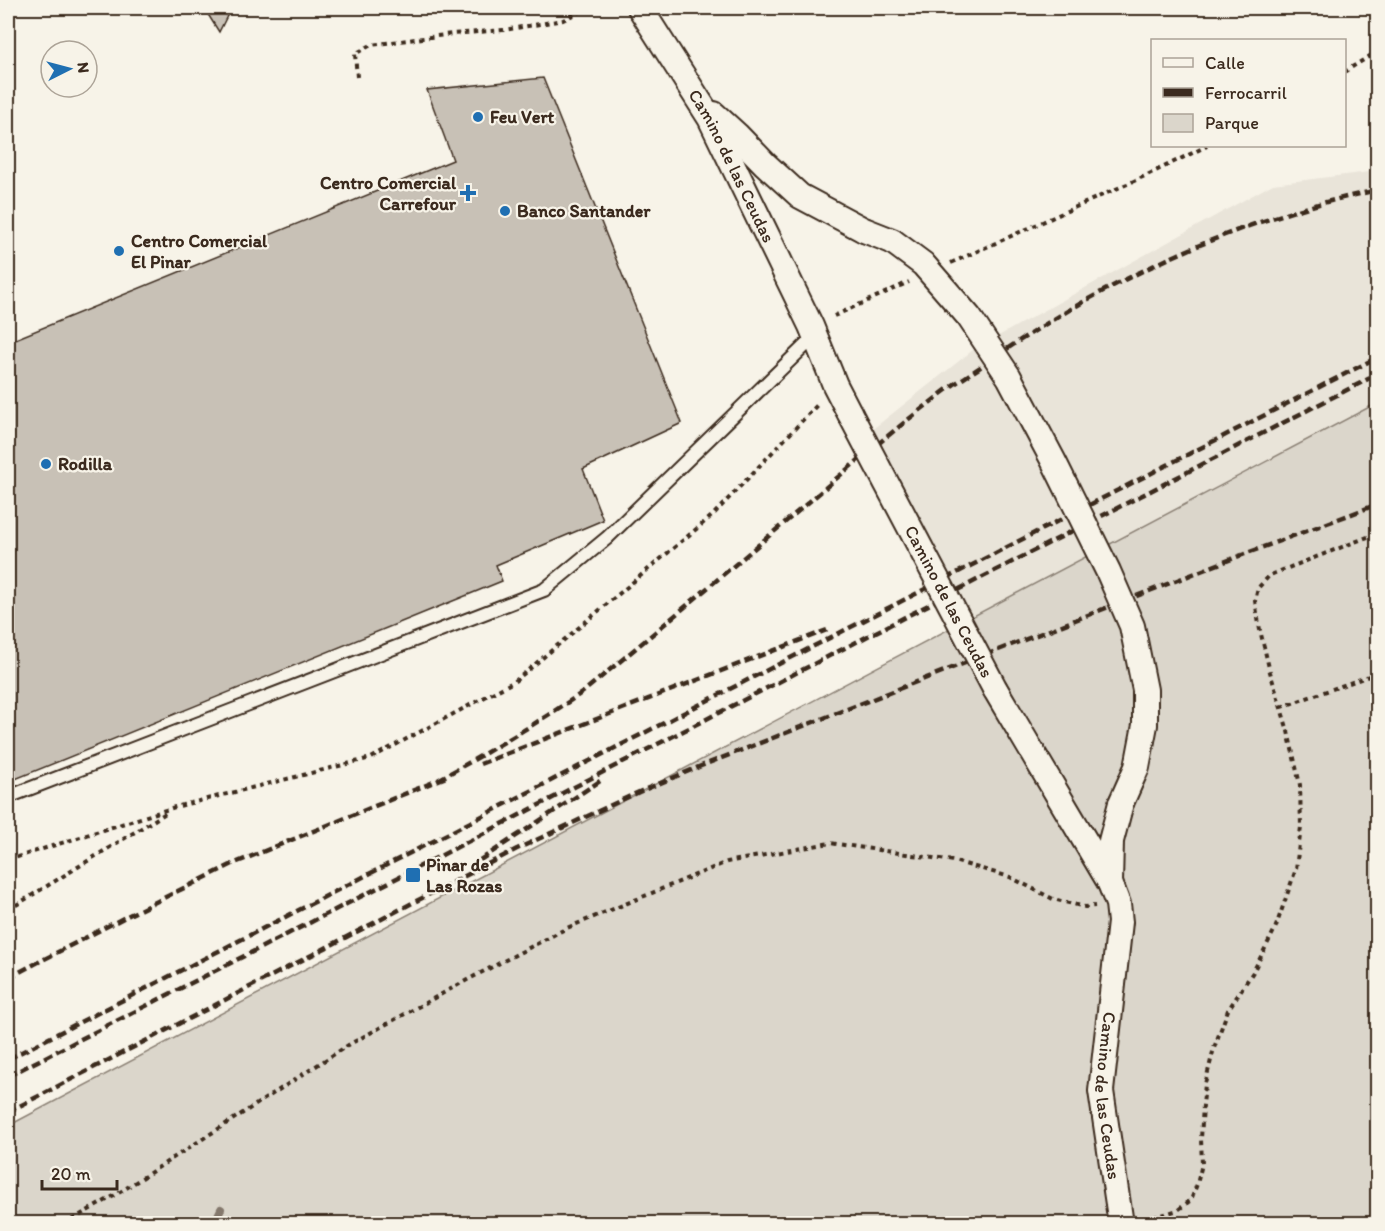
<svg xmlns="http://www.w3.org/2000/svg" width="1385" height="1231" font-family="Itim,sans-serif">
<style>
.built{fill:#e9e4d9}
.green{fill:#dbd6cb;stroke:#8b8074;stroke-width:1.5}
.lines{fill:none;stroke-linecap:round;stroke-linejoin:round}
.stream{stroke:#84786c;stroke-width:8}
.building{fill:#c8c1b6;stroke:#3b2a1e;stroke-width:1.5}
.lane-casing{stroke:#3b2a1e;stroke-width:16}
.street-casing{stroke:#3b2a1e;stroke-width:28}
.path{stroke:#3b2a1e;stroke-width:4;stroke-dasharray:4.5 4.5;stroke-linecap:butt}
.lane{stroke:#f7f3e8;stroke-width:12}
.street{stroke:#f7f3e8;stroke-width:24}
.rail{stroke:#3b2a1e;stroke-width:4.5;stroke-dasharray:9 4.5;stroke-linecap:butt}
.street-bridge-casing{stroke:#3b2a1e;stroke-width:28;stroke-linecap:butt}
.street-bridge{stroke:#f7f3e8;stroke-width:24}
.poi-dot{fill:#1f6fb2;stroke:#f7f3e8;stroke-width:2}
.labels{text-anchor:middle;stroke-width:4.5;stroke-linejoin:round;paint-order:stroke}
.poi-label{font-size:18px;font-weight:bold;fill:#3b2a1e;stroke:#f7f3e8;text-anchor:start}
.street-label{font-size:18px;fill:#3b2a1e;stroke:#f7f3e8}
</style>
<rect width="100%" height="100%" fill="#f7f3e8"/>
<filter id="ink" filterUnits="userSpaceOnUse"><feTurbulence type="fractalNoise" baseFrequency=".0167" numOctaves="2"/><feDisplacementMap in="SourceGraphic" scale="12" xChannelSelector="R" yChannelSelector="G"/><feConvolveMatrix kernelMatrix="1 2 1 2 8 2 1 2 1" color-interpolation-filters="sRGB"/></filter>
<g filter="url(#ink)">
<!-- built -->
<path class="built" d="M1377,171v489l-340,81 -168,-309 104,-82 300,-166z"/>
<!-- green -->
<path class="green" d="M1377,403v820h-1369v-97z"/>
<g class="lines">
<!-- stream -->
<path class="stream" d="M214,1224l7,-15"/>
</g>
<!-- building -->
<path class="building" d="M204,8h27l-12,24z
M543,78l139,345 -99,46 20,51 -107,45 6,16 -494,201v-440l445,-182 -26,-70z"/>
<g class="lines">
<!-- lane casing -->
<g class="lane-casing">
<path id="lane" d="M8,797l536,-207 63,-52 208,-202"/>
</g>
<!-- street casing -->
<g class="street-casing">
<g id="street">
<path id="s1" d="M640,8l70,110 101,208 24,59 15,29"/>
<path d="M714,114l23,21 28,29 35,32 64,34"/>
<path id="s2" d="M995,689l115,194 8,21 2,18 -19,169 20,133"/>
<path d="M1110,883l1,-42 10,-38"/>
</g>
</g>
<!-- path -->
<path class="path" d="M1344,72l34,-21
M357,77l-2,-23 16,-9 81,-11 52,-4 59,-10 24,-12
M951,263l194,-87 62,-30
M834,316l75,-34
M1281,707l97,-34
M8,860l167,-53 196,-49 144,-77 198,-166 106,-112
M8,910l161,-99
M1144,1217h11l23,-7 13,-10 6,-16 5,-20 -1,-25 2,-34 2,-21 9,-36 14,-38 25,-38 22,-43 21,-60 5,-42 -1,-42 -12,-54 -18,-59 -10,-42 -5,-29 3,-13 12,-13 108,-42
M64,1224l50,-28 236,-152 119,-65 98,-51 160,-66 103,-19 124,18 56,16 43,22 32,8 10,-1"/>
<!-- lane -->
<use href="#lane" class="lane"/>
<!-- street -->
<use href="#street" class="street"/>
<!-- rail -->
<path class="rail" d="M480,764l347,-134
M438,780c50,-28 98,-56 145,-88 74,-61 147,-123 220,-185 43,-37 87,-74 133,-109 13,-11 28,-20 43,-30 119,-84 255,-149 399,-178
M480,860l120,-79
M8,978l121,-63 106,-52 211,-86
M8,1059l1370,-702
M8,1076l319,-162 1051,-540
M8,1112l509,-263 122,-57 62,-26 533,-208 144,-54"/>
<!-- street-bridge casing -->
<g class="street-bridge-casing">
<g id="street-bridge">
<path d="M864,230l28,11 31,23 46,53 40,60 44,83 55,111 24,55 13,64v35l-8,42 -16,36"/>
<path id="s3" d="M850,414l145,275"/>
</g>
</g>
<!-- street-bridge -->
<use href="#street-bridge" class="street-bridge"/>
</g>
</g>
<!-- markers -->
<g class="poi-dot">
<circle cx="478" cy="117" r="6"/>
<path d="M465 184h6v6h6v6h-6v6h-6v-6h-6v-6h6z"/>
<circle cx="505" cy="211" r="6"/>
<circle cx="119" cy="251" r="6"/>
<circle cx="46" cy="464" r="6"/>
<rect x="405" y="867" width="16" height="16" rx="3"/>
</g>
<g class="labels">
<!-- poi labels -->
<g class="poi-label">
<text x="490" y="123">Feu Vert</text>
<text x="456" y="189" text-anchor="end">Centro Comercial<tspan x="456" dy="21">Carrefour</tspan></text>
<text x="517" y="217">Banco Santander</text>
<text x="131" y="247">Centro Comercial<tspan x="131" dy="21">El Pinar</tspan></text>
<text x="58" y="470">Rodilla</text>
<text x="426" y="871">Pinar de<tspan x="426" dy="21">Las Rozas</tspan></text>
</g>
<!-- street labels -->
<g class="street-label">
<text dy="6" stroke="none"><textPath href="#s1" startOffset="183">Camino de las Ceudas</textPath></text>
<text dy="6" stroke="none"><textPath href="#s3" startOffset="212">Camino de las Ceudas</textPath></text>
<text dy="6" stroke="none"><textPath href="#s2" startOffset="441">Camino de las Ceudas</textPath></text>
</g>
</g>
<!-- margin -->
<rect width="1385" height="1231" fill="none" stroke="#f7f3e8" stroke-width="30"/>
<rect x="15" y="15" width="1355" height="1201" fill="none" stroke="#3b2a1e" stroke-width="2" filter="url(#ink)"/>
<!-- legend -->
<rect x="1151" y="39" width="195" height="108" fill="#f7f3e8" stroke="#aca397" stroke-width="1.5"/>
<rect x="1163" y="58" width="30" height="9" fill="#f7f3e8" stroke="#aca397" stroke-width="1.5"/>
<text x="1205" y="69" font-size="18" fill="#3b2a1e">Calle</text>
<rect x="1163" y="88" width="30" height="9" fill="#3b2a1e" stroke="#aca397" stroke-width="1.5"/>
<text x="1205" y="99" font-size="18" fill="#3b2a1e">Ferrocarril</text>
<rect x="1163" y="114" width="30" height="18" fill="#dbd6cb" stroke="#aca397" stroke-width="1.5"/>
<text x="1205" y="129" font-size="18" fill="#3b2a1e">Parque</text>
<!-- north arrow -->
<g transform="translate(69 69) rotate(84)"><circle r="28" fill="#f7f3e8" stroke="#aca397" stroke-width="1.5"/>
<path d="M0-4.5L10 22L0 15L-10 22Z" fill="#1f6fb2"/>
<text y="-9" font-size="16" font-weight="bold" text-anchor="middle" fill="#3b2a1e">N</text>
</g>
<!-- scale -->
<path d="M42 1180v9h75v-9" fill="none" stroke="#3b2a1e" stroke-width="3"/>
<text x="51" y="1180" font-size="18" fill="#3b2a1e" stroke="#f7f3e8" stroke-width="4.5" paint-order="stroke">20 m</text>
</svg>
